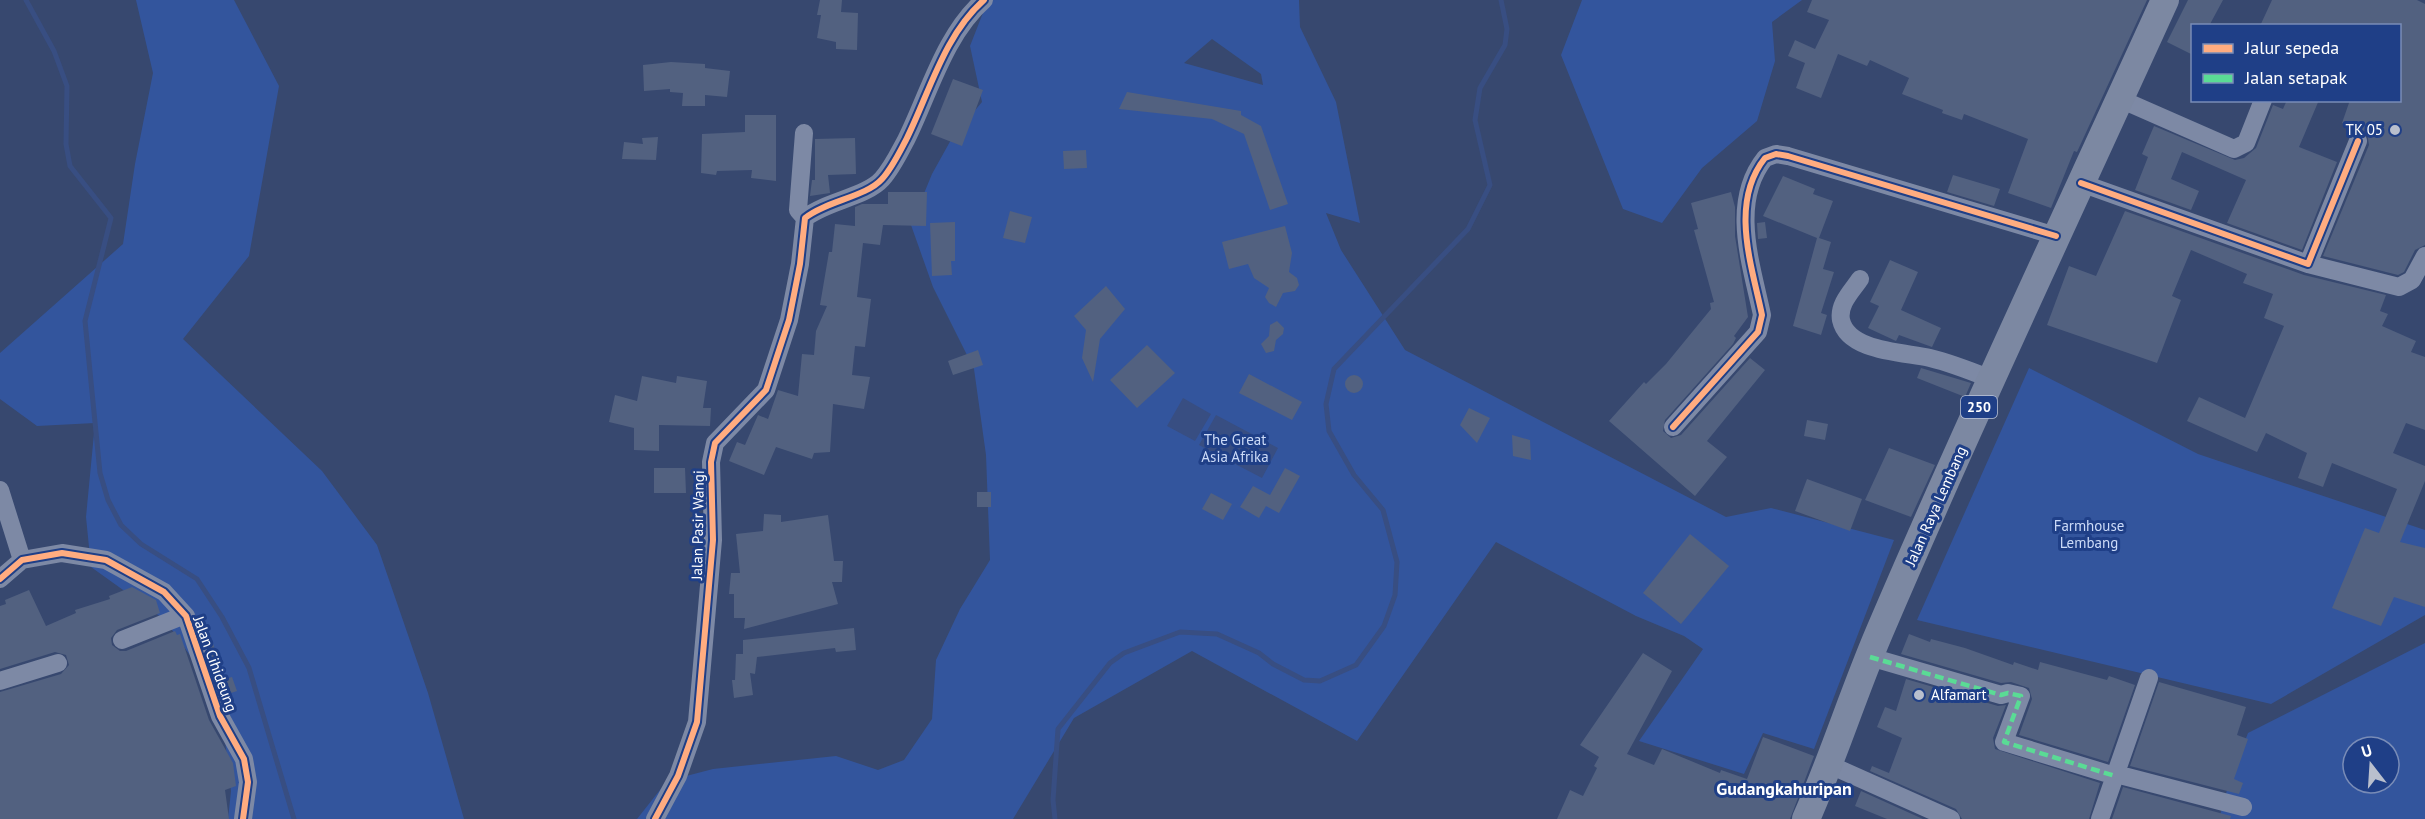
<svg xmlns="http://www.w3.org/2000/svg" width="2425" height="819" font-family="'PT Sans',sans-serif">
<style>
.green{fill:#33559d;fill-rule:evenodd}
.water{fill:#384e82}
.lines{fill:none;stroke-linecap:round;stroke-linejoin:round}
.stream{stroke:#384e82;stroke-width:5}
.building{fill:#526180}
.street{stroke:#7d89a5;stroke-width:18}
.primary{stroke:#7c88a2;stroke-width:28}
.quiet{stroke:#5adb95;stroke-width:4.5;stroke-dasharray:9 4.5;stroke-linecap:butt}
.cycleway-casing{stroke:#1f3f87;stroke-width:10}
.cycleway{stroke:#ffac80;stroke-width:6}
.poi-dot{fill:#b9bfcd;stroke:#1f3f87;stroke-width:2}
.labels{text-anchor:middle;stroke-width:6;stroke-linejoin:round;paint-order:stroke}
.shield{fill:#1f3f87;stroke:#bcc5db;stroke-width:1.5}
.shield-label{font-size:14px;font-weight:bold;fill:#fff}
.poi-label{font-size:15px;fill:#fff;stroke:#1f3f87;text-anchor:end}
.park-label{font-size:15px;fill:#ccdbf8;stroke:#1f3f87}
.street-label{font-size:15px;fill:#fff;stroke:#1f3f87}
.quarter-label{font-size:18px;font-weight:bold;fill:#fff;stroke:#1f3f87}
</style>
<rect width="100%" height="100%" fill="#37486f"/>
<!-- green -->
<path class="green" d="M136,0h98l45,86 -30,170 -66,83 139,132 55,74 51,148 36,126h-236l3,-28 -11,-93 -55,-78 -74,-53 -5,-50 9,-94 -58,3 -37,-27v-46l123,-109 12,-80 18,-91z
M988,0h311l1,27 36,75 24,121 -34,-10 15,37 64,100 321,167 45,-9 123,32 -80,209 -51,-16 -19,41 -105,-33 64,-92 -19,-13 -48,-20 -140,-74 -139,199 -165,-90 -118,67 -61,101h-376l30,-38 46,-12 123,-13 42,14 26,-10 28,-41 4,-59 24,-51 30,-49 -4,-105 -12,-86 -41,-82 -22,-62 21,-51 20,-36 30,-36 -12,-56zM1212,39l49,35 2,11 -79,-22z
M1582,0h220l-30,22 3,39 -18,60 -55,47 -40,55 -39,-14 -62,-154z
M2029,368l169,86 227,76v85l-154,89 -354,-84z
M2425,643v176h-206l10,-36 19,-50zM2353,747h36v36h-36z"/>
<!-- water -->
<path class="water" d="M1183,398l28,16 -16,27 -28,-15z
M1216,415l62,33 -16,30 -63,-33z"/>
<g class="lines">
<!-- stream -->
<path class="stream" d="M26,0l28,51 13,35 -1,58 4,22 41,52 -26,103 15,152 8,27 13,25 20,19 56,35 25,38 27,51 45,151
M1055,819l-2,-19 5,-71 52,-66 14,-10 56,-21 37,2 42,19 14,11 31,16 16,1 36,-16 28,-39 11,-31 2,-33 -14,-52 -29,-35 -25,-44 -3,-27 8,-35 134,-140 22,-44 -15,-65 5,-32 25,-43 2,-16 -6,-29"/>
</g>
<!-- building -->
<path class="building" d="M820,0h22l-1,12 17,1 -1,37 -21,-1v-7l-19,-4 4,-23h-4z
M1812,0h335l-70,152 -3,-1 -23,57 -43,-15 20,-54 -64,-25 -2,6 -20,-7 1,-3 -41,-16 7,-16 -39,-18 -3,6 -29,-12 -17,44 -25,-10 9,-25 -17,-7 7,-16 20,9 14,-29 -22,-8z
M2188,0h35l-14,26h-16v29l-26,-13z
M2272,0h145l8,4v241l-10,5 -11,22 -6,3 -75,-19 46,-111 -2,-13 -25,-9 8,-23h50v-74h-140z
M671,62l34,2v4l25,3 -3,26 -22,-2v11h-23l1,-13 -13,-1v-3l-26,2 -1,-26z
M953,79l30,11 -21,56 -31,-12z
M1127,92l114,19v4l20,11 27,78 -18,6 -26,-76 -32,-15 -93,-10z
M2287,100h32l-20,47 38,15 -35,88 -75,-27 19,-43 -64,-28 -11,27 28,12 -8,19 -56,-20 13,-33 -6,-3 12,-28 81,34 9,-2 12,-10 17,-43 10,4z
M745,115h31v66l-25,-3 1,-8 -35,1 -1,4 -15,-2 1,-39 43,-2z
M658,137l-2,23 -34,-1 2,-17 19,2 -1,-6z
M855,138l1,36 -28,1 2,18 -20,3 2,-16h3v-41z
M1086,150l1,18 -23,1 -1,-18z
M1953,175l47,14 -6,17 -47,-14z
M1783,176l32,13 -2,5 20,7 -14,37 12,4 -8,27 11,3 -13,41 6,2 -6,20 -28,-9 24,-88 -54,-22z
M888,192h39l-1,34 -43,-1 -3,20 -17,-2 -6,54 14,2 -6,48 -10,-1 -3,29 18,2 -6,32 -31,-5 -3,48 -16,1 -2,6 -36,-12 -12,28 -35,-14 8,-19 8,3 13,-30 10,4 10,-29 20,6 4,-42 12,1 2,-24 11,-25 -7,-1 9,-53h3l3,-28 20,2v-19l7,-3h26z
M1731,192l4,15v29l13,81 -14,19 2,2 -3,6 -68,76 -2,11 8,7 10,-3 69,-77 15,12 -58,71 20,16 -32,39 -86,-75 35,-39 2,2 20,-20 45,-55 -1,-6 4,-1 -20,-72 4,-1 -7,-26z
M1010,211l22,6 -7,26 -22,-5z
M2125,211l179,64 82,20 -6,16 8,3 -6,12 34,15 -5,11 14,5v73l-19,-7 -13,30 32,13v15l-25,61 25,6v59l-31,-10 -13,29 -49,-18 33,-80 14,5 18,-44 -65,-26 -9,24 -25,-9 9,-25 -41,-20 -9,19 -70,-31 12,-24 46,21 39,-92 -20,-8 9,-24 -30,-11 4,-9 -56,-24 -19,46 9,4 -24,63 -110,-38 22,-59 27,10z
M955,222v39h-4l1,14 -20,1 -2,-53z
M1765,222l2,16 -9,1 -1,-16z
M1285,226l7,27 -3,19 8,6 2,7 -4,6 -12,2 -7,14 -7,-4 -4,-6 4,-9 -15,-10 -6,-14 -19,5 -7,-27z
M1890,260l28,12 -17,38 40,18 -9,19 -33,-12 -3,6 -28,-13 11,-22 -9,-4z
M1106,286l19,23 -25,30 -7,43 -11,-24 4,-28 -12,-14z
M1277,321l7,7 -1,6 -7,6 -2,11 -8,2 -5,-9 8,-8 1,-11z
M1147,345l28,28 -38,35 -27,-28z
M978,350l5,15 -30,10 -5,-14z
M1921,368l50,15 -6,14 -48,-19z
M1249,374l53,28 -10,18 -53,-27z
M1345 384a9 9 0 1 1 18 0a9 9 0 1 1-18 0Z
M642,376l34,7 1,-7 30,5 -4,27h8l-1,18 -51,-1v26l-25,-1v-22l-25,-6 6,-27 22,6z
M1469,408l21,10 -13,25 -17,-18z
M1807,420l21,4 -3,16 -21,-4z
M1512,435l18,5 1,20 -18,-4z
M1889,448l46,17 -24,52 -46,-17z
M654,468h31l1,25h-32z
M1285,468l15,8 -21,37 -13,-7 -7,12 -19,-11 13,-21 17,9z
M1807,479l55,20 -12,32 -55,-20z
M977,492h14v15h-14z
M1211,493l21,11 -9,16 -21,-11z
M764,514l17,1v7l47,-7 6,46h9l-1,21h-10l6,22 -94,25 1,-11h-11v-24h-5l2,-21h9l-4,-39 27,-3z
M1690,534l39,32 -48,58 -38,-31z
M132,587l24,13 4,13 -43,17 -6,8 1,7 8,6h6l49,-20 2,4 3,-1 29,86 24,43 3,23 -11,4 4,29h-229v-127l61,-18 8,-9 -3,-10 -11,-3 -55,17v-63l6,-2 -1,-4 24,-10 17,36 30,-13 -1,-3 35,-11 -1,-3z
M207,626l18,53 7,-2 5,14 -12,4 -23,-68z
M854,628l2,22 -20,2 -1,-4 -78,9 -2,17 -5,-1 3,22 -19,3 -2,-18h3l1,-26h7v-14z
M1909,634l21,8 1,-3 34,9 48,17 1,-3 24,8 2,-8 67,18 2,-4 26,9 -27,77 -89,-27 13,-36 -3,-11 -18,-6 -10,1 -100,-29z
M1643,653l29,18 -45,83 27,11 8,-16 58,24 1,-3 26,9 16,-42 51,19 -24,63h-233l13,-29 13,6 14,-28 -3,-2 5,-9 -19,-12z
M1906,679l92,27 8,-1 -13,33 2,11 105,34 -11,36h-127l-6,-10 -86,-38 2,-5 17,7 13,-35 -25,-11 8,-20 11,4z
M2159,682l87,25 -9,28 11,4 -14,40 9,4 -4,11 -109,-28z
M2123,787l108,29 -1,3h-118z
M1861,791l62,28h-36l-32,-13z"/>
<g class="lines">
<!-- street -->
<path class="street" d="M2120,99l114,50 12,-6 17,-43
M804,133l-6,77 7,8
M2081,183l227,81 50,-123
M2308,264l91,23 13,-7 13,-24
M1860,279c-8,12 -22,25 -19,41 7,32 63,32 89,38 21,5 41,13 61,21
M1673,427l85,-95 4,-17c-10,-49 -33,-112 3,-157l11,-4 12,2 268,80
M0,490l22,70
M0,579l22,-19 40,-7 44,7 58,32 22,24 34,100 24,43 4,23 -5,37
M122,640l63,-25
M1870,657l131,38 7,-2 13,3 -17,46 111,34
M0,681l58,-18
M1830,765l121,54
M2116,774l127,33
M655,819l23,-43 19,-54 16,-182 -2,-78 4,-19 51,-53 23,-70 11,-56 5,-46c21,-17 61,-21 77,-39 10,-11 17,-26 24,-39 23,-46 38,-105 78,-140
M2100,819l49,-141"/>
<!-- primary -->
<path class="primary" d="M1806,819c27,-61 47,-125 73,-186 91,-213 190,-422 286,-633"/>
<!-- quiet -->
<path class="quiet" d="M1870,657l131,38 7,-2 13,3 -17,46 111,34"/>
<!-- cycleway casing -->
<g class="cycleway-casing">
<path id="cycleway" d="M2081,183l227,81 50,-123
M1673,427l85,-95 4,-17c-10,-49 -33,-112 3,-157l11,-4 12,2 268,80
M0,579l22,-19 40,-7 44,7 58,32 22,24 34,100 24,43 4,23 -5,37
M655,819l23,-43 19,-54 16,-182 -2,-78 4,-19 51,-53 23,-70 11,-56 5,-46c21,-17 61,-21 77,-39 10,-11 17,-26 24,-39 23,-46 38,-105 78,-140"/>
</g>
<!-- cycleway -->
<use href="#cycleway" class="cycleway"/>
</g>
<!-- markers -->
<g class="poi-dot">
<circle cx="2395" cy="130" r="6"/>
<circle cx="1919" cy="695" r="6"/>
</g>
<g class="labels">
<!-- shield labels -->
<rect class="shield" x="1961" y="396" width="36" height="22" rx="4.5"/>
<g class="shield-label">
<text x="1979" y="412">250</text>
</g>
<!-- poi labels -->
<g class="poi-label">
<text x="2383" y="135">TK 05</text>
<text x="1931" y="700" text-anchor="start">Alfamart</text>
</g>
<!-- park labels -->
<g class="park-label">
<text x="1235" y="445">The Great<tspan x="1235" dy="17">Asia Afrika</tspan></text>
<text x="2089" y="531">Farmhouse<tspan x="2089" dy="17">Lembang</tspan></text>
</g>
<!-- street labels -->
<g class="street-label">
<text transform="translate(1936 506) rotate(-66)" y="5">Jalan Raya Lembang</text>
<text transform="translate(698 525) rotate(-89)" y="5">Jalan Pasir Wangi</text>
<text transform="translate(215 664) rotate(70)" y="5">Jalan Cihideung</text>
</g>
<!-- quarter labels -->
<g class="quarter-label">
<text x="1784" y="795">Gudangkahuripan</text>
</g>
</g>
<!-- legend -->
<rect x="2191" y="24" width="210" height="78" fill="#1f3f87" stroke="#798cb7" stroke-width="1.5"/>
<rect x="2203" y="44" width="30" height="9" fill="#ffac80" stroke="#798cb7" stroke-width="1.5"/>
<text x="2245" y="54" font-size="18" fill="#ffffff">Jalur sepeda</text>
<rect x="2203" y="74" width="30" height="9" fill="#5adb95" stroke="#798cb7" stroke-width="1.5"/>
<text x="2245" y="84" font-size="18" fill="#ffffff">Jalan setapak</text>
<!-- north arrow -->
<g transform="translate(2371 765) rotate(343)"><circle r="28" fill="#1f3f87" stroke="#798cb7" stroke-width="1.5"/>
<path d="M0-4.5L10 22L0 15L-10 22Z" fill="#b9bfcd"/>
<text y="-9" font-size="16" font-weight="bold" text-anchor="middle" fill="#ffffff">U</text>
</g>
</svg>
